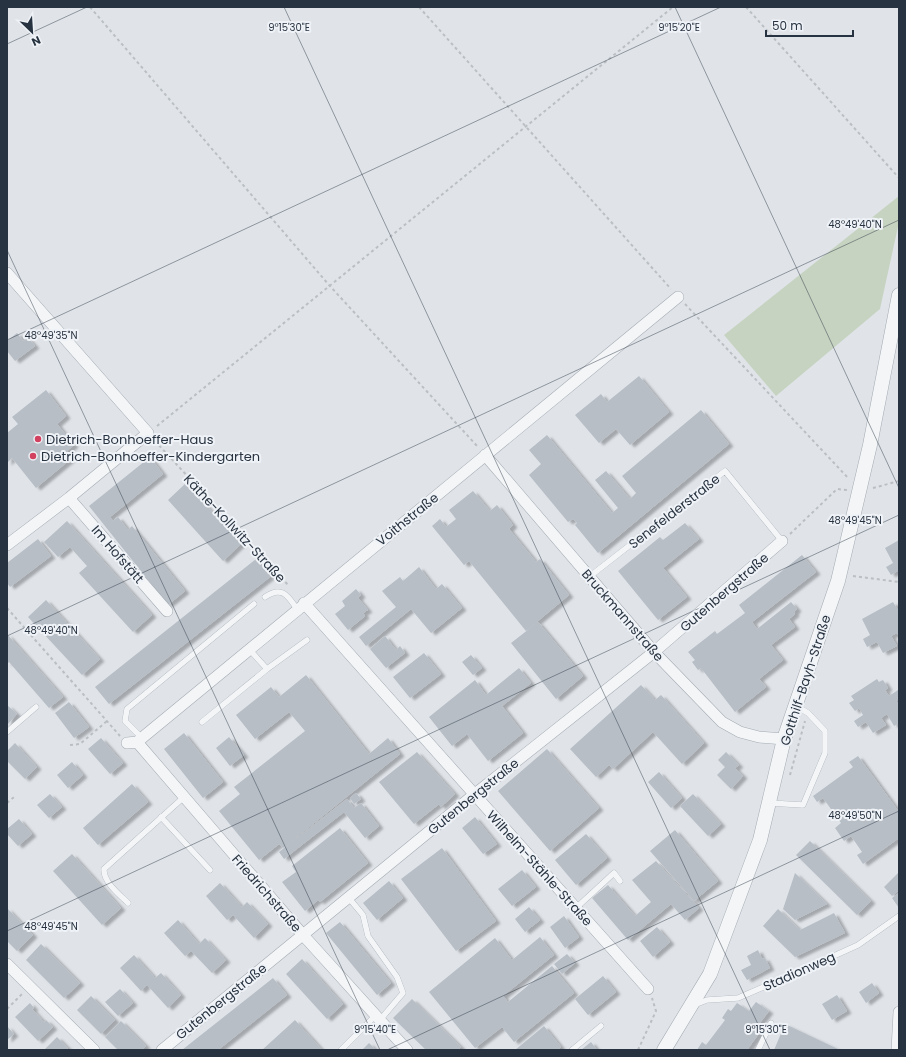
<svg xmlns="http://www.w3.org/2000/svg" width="906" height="1057" font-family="Poppins,sans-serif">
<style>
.green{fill:#c6d3c1}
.building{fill:#b7bec6;filter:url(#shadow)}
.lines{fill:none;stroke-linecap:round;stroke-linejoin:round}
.service-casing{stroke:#a5abb3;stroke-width:6}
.minor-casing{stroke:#a5abb3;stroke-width:12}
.tertiary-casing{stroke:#a5abb3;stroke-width:15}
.path{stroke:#babfc4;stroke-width:2;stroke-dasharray:3 3;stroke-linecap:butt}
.service{stroke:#f3f5f7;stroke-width:5.5}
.minor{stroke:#f3f5f7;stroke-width:11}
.tertiary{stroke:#f3f5f7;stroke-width:14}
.ticks{fill:none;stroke:#283341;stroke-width:1;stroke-opacity:0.45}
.poi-dot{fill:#d2415f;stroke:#eff3f7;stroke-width:1.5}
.labels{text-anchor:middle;stroke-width:4;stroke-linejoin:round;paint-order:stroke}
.poi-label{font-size:13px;fill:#283341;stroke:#eff3f7;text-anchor:start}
.street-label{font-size:13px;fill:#283341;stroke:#eff3f7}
.ticks-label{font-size:10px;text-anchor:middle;fill:#283341;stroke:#eff3f7;stroke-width:4;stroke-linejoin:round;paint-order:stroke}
</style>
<defs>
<filter id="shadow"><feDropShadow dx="4.5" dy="2.5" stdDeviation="1" flood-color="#0004"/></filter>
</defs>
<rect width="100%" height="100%" fill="#e0e4e9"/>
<!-- green -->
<path class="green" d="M899,196v26l-19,87 -104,87 -52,-61z"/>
<!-- building -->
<path class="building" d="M17,333l6,8 5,-3 7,8 -20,15 -8,-10v-10z
M639,376l30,36 -39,33 -14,-16 -17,14 -24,-28 26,-21 6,8z
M46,390l20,26 -9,8 17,21 -7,6 5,7 -36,30 -24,-30 -5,5v-30l11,-9 -6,-7z
M701,410l28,34 -131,109 -23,-28 2,-2 -4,-4 -5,3 -39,-47 12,-11 -12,-14 18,-15 65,78 6,-5 -23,-28 11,-9 24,28 6,-6 -14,-17z
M150,457l13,17 -53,43 3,4 5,-4 10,13 4,-4 53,65 -17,14 -79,-99z
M186,483l55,61 -18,17 -55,-61z
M473,491l17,20 7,-6 16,20 -4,4 27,33 4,-3 29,36 -43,36 -57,-70 -5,4 -32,-39 8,-7 6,8 10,-8 -7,-9z
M67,521l85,94 -19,17 -54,-59 8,-7 -17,-19 -12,10 -14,-15z
M685,523l14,16 -36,29 24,29 -29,23 -40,-49 42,-34 3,3z
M38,539l13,17 -41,31 -3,-4v-20z
M899,540v30l-8,5 -5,-8 7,-4 -8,-15z
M802,555l14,17 -64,50 5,7 34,-27 6,7 -3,3 1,2 -6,5 6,8 -24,18 12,15 -24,19 7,8 -31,25 -34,-44 -3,2 -6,-8 3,-2 -7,-8 27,-21 2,3 28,-21 -6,-8z
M256,559l14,18 -161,127 -14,-17z
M419,567l17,22 6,-5 20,24 -31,25 -20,-24 -45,37 -7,-9 37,-30 -14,-16 18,-14 3,4z
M356,589l5,6 -3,3 10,12 -5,3 2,3 -17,14 -13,-16 10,-8 -3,-5z
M46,600l54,59 -18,16 -54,-58z
M893,602l6,10v24l-2,-3 -6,3 6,10 -14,7 -6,-11 -10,5 -4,-8 7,-4 -8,-16z
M538,622l45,54 -27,23 -45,-56z
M7,634l56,63 -14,11 -40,-46 -2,2z
M385,636l11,14 4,-4 5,7 -19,15 -16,-19z
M424,653l17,21 -31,24 -17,-21z
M471,655l11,13 -9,7 -11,-13z
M519,668l12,15 -29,23 21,27 -35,28 -21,-27 -15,12 -23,-29 46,-37 11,15z
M306,675l63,79 19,-16 12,16 -117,94 -4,-4 -20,16 -40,-49 21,-17 -6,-7 71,-56 -16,-19 -34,27 -19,-24 35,-28 8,10z
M877,679l2,3 4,-2 5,8 -3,2 4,6 9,-6 1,1v8l-3,2 3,4v9l-2,1 2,1v7l-5,3 -7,-12 -6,4 5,7 -13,8 -7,-11 -8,5 -4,-6 9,-6 -4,-7 -4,3 -6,-8 5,-3 -3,-4z
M641,685l14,15 6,-5 43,48 -22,21 -29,-32 -40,37 -4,-4 -13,12 -26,-28z
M69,702l20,25 -15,11 -19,-25z
M7,705l10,9 -10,11z
M184,733l39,49 -20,16 -39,-49z
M229,737l15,18 -14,11 -14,-18z
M101,738l22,25 -13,11 -22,-25z
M15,743l22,24 -12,12 -18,-18v-10z
M547,749l52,59 -49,43 -52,-60z
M417,752l38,42 -14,13 -2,-3 -25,20 -35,-42z
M726,752l13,13 -4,3 8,8 -12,13 -14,-14 8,-8 -7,-7z
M858,756l41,56v26l-36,26 -6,-9 5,-3 -11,-16 -7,5 -9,-13 6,-5 -18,-25 -6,4 -4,-6 40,-29 -4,-5z
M72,762l11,13 -15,13 -11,-13z
M659,772l23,26 -11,10 -23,-26z
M132,784l16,18 -50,43 -15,-17z
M356,793l5,6 -7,5 -4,-6z
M50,794l12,13 -13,11 -12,-13z
M693,794l28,30 -13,12 -28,-30z
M347,799l7,9 7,-5 18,23 -14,12 -21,-26 -60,47 -5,-7z
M475,817l22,27 -14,10 -21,-26z
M19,819l13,15 -14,12 -11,-12v-5z
M340,828l28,35 -48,39 -2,-2 -13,11 -23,-29 14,-10 -4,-6z
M675,830l43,51 -24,20 -44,-50z
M586,834l21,24 -31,27 -21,-25z
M810,841l61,60 -14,14 -61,-60z
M442,848l54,73 -40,30 -55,-72z
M72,854l49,54 -19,17 -49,-54z
M656,861l43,47 -14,12 -14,-16 -43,36 -36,-42 16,-13 27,31 16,-14 -19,-22z
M522,870l14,17 -24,19 -14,-17z
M899,872v18l-7,6 -8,-9z
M795,873l32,31 -32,16 -12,-11z
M389,881l14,17 -26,22 -14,-17z
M220,883l22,24 5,-5 21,22 -14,14 -21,-23 -6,5 -21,-24z
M899,893v15l-7,-10z
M529,907l11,13 -15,12 -10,-13z
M7,908l26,27 -16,16 -10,-10z
M778,909l22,21 34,-17 11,20 -50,24 -32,-31z
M564,916l15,21 -14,11 -15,-21z
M178,920l21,24 6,-6 21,22 -14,13 -21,-22 -6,5 -21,-23z
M340,922l51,61 -14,12 -51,-62z
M657,927l13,15 -17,15 -13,-16z
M540,937l14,18 -51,41 5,6 44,-36 22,27 -60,49 -12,-15 -27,21 -46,-56 66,-54 17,22z
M41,944l39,39 -16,15 -38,-38z
M758,950l4,9 3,-1 5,10 -23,12 -6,-10 10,-5 -4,-9z
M567,954l8,9 -13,11 -8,-10z
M134,955l21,23 6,-5 20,22 -13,13 -21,-23 -6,6 -21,-23z
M302,959l41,45 -16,15 -41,-45z
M603,976l13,16 -28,23 -13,-16z
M273,978l14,17 -69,55h-36z
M872,983l7,10 -13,10 -7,-11z
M120,989l13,14 -15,13 -13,-14z
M837,995l10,16 -15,9 -10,-16z
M91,996l24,24 -14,14 -24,-24z
M412,999l49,48 -3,3h-32l-33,-32z
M756,1002l13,9 -13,17 4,4 -13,18h-50l5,-8 4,3 19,-25 -3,-2 6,-9 3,2 6,-8 12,8z
M30,1003l4,5 -2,1 12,13 2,-2 7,7 -15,14 -23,-24z
M295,1020l27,30h-60z
M121,1021l25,25 -4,4h-24l-13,-13z
M785,1024l55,26h-66z
M7,1026l7,8 -7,6z
M544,1026l17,21 -3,3h-43z
M57,1037l11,11 -3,2h-19l-1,-1z
M591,1042l6,8h-16z
M369,1043l7,7h-14z"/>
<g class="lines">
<!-- service casing -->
<g class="service-casing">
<path id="service" d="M589,577l136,-106 57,70
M265,597c17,-12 23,-1 32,12
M267,669l40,-29
M202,722l65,-53 -18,-20
M7,732l29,-25
M142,738l-17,-17 2,-12 127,-105
M769,803l34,2 22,-52v-22l-17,-18 -12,-7
M161,817l49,53
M348,897l15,18 5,21 29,41 6,16 -23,27
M128,903c-8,-8 -25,-21 -24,-34l80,-72
M576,908l38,-35 6,8
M694,1005l13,-5 31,-2 56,-24 64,-29 41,-29
M341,1050l34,-34
M572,1050l29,-24
M758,1050l13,-27"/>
</g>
<!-- minor casing -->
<g class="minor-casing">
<path id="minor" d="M7,273l141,160 -79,65 -62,47
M485,455l169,197 68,70 18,10 19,5 25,2
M69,498l98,113
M304,603l344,386
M137,742l541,-445
M127,743l10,-1 166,193 104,115
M7,964l87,86
M162,1050l313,-256 179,-142 128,-111
M897,1050l2,-38"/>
</g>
<!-- tertiary casing -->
<g class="tertiary-casing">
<path id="tertiary" d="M664,1050l46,-76 50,-134 24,-101 54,-158 32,-136 29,-150"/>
</g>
<!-- path -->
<path class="path" d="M90,7l239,278 149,162
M419,7l252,282
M746,7l153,171
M685,304l164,175
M157,426l516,-419
M155,441l134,145
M873,488l26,-7
M790,534l47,-45 10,1
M853,576l46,6
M7,608l113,128
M70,745l10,-1 27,-23
M790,775l15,-54
M7,803l7,-6
M7,1009l15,-15
M638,1050l18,-39 -4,-13"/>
<!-- service -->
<use href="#service" class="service"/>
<!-- minor -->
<use href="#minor" class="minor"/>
<!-- tertiary -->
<use href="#tertiary" class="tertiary"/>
</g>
<!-- ticks -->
<path class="ticks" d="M284,7l486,1043M675,7l224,481M7,44l80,-37M7,250l373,800M7,340l714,-333M7,636l892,-416M7,931l892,-416M387,1050l512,-239"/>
<!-- markers -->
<g class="poi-dot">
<circle cx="38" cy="439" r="4"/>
<circle cx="33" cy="456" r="4"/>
</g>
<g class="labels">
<!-- poi labels -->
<g class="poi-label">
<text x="46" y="444">Dietrich-Bonhoeffer-Haus</text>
<text x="41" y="461">Dietrich-Bonhoeffer-Kindergarten</text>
</g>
<!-- street labels -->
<g class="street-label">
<text transform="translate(674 511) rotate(-38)" y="5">Senefelderstraße</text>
<text transform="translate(407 519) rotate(-39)" y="5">Voithstraße</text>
<text transform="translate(235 528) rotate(47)" y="5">Käthe-Kollwitz-Straße</text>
<text transform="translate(118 554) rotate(49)" y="5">Im Hofstätt</text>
<text transform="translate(724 592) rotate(-41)" y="5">Gutenbergstraße</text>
<text transform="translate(623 615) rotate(49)" y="5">Bruckmannstraße</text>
<text transform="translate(805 680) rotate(-72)" y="5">Gotthilf-Bayh-Straße</text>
<text transform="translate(473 796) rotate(-39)" y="5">Gutenbergstraße</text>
<text transform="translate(540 868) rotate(48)" y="5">Wilhelm-Stähle-Straße</text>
<text transform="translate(267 893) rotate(49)" y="5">Friedrichstraße</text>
<text transform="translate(799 971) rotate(-24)" y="5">Stadionweg</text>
<text transform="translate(221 1001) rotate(-39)" y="5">Gutenbergstraße</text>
</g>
</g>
<g class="ticks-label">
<text x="289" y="31">9°15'30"E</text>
<text x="679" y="31">9°15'20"E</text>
<text x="855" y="228">48°49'40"N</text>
<text x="51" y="339">48°49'35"N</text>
<text x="855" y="524">48°49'45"N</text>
<text x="51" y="634">48°49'40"N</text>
<text x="855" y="819">48°49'50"N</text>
<text x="51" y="930">48°49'45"N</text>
<text x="375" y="1033">9°15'40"E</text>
<text x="766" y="1033">9°15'30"E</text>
</g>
<!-- border -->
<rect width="906" height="1057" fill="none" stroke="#283341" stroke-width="16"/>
<!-- north arrow -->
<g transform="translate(32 32) rotate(155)" stroke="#eff3f7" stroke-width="3" paint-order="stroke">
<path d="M0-3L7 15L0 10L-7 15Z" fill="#283341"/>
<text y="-6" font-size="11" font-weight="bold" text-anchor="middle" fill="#283341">N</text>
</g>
<!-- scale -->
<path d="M766 30v6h87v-6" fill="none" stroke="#283341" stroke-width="2"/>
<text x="772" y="30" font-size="12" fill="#283341" stroke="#eff3f7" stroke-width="3" paint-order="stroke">50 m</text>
</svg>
